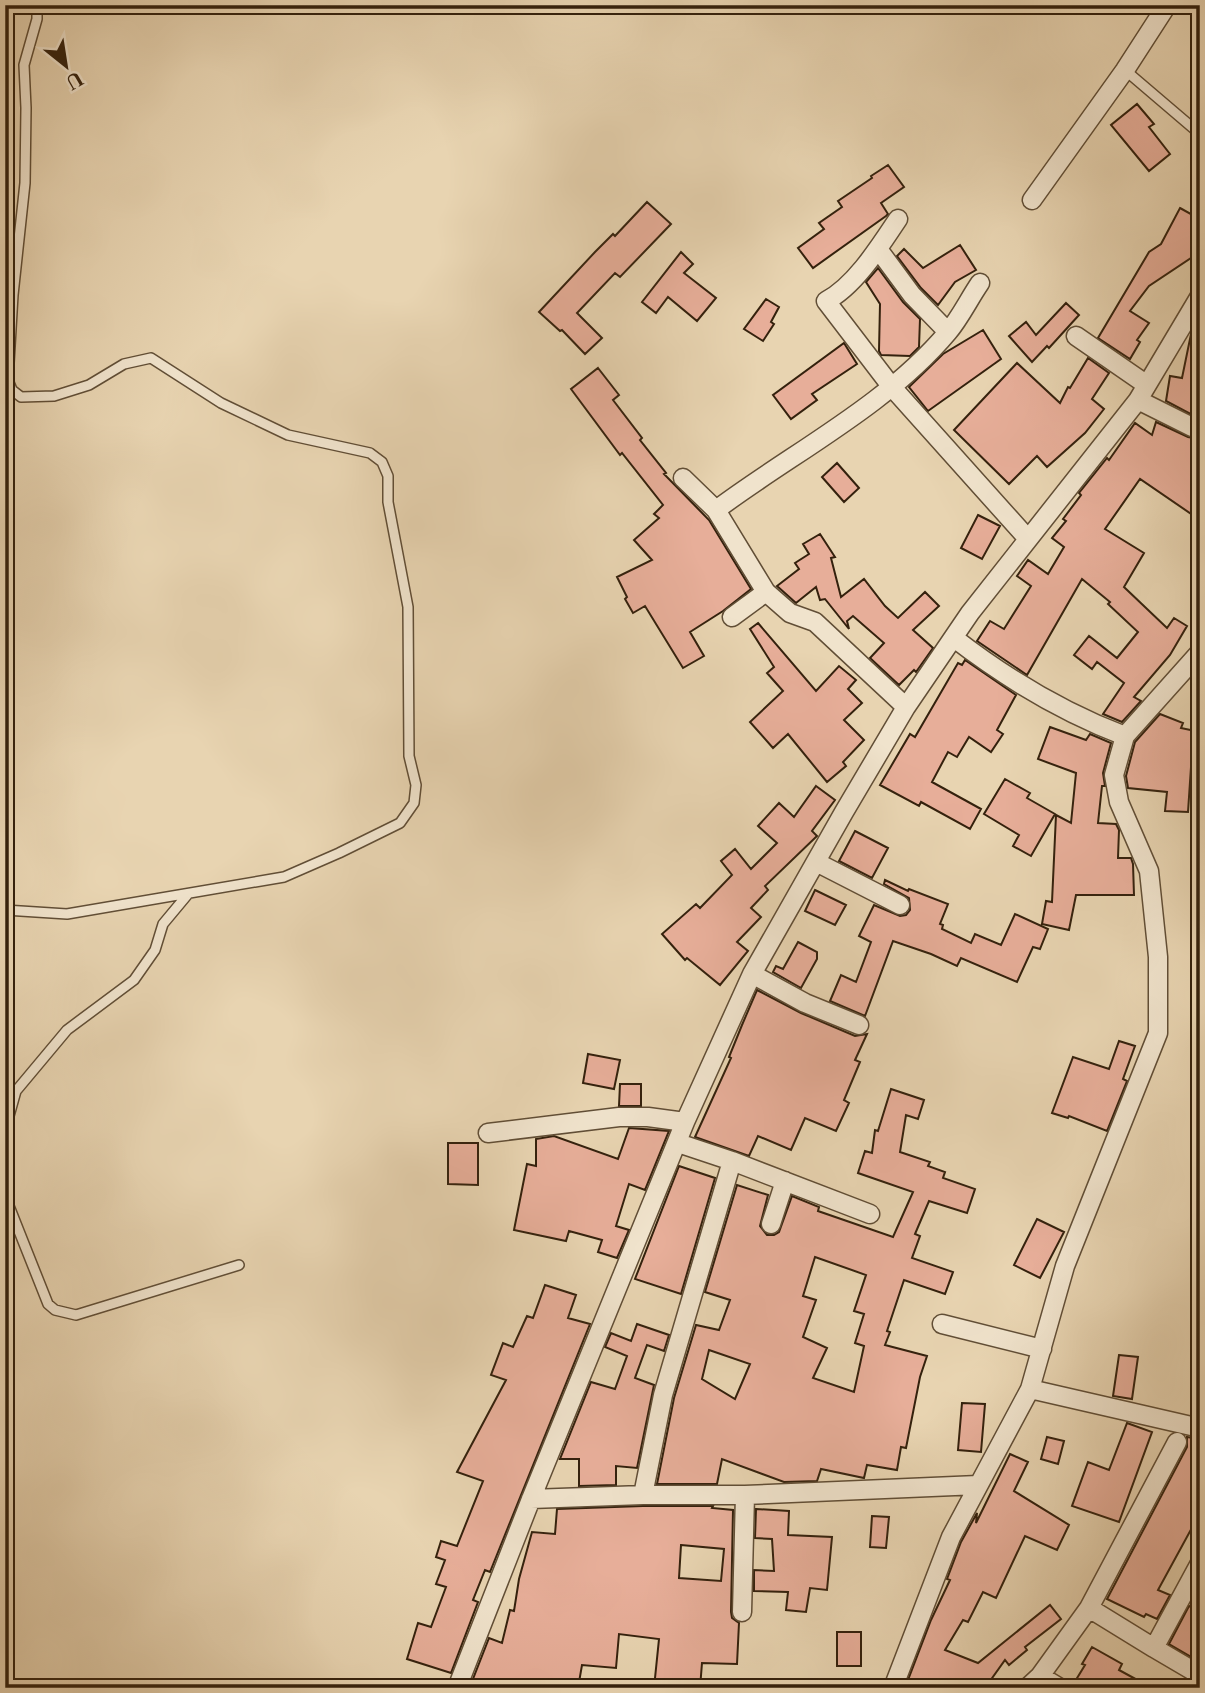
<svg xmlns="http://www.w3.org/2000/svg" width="1205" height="1693" font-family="'Libre Caslon Text',serif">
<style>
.building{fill:#e7ae99;stroke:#34210d;stroke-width:2;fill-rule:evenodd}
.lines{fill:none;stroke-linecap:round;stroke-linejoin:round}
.lane-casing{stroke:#614e36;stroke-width:12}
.street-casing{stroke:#614e36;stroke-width:21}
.lane{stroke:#f0e3cc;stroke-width:9}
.street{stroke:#f0e3cc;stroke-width:18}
</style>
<rect width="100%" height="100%" fill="#e8d4b1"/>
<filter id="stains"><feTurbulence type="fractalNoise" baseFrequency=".00286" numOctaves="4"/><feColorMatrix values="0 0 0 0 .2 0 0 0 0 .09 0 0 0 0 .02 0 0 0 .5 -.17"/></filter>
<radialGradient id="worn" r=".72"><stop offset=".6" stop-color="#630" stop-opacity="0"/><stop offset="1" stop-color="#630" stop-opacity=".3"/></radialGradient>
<!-- building -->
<path class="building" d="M1137,104l17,20 -5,3 21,27 -21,17 -38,-46z
M888,165l16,22 -23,16 7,11 -2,2 -73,52 -15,-20 26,-19 -5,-6 23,-16 -4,-6 34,-23 -1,-2z
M647,202l24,22 -51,53 -5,-4 -38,40 25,25 -17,16 -23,-24 -2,1 -21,-19 56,-60 18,-18 2,2z
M1180,208l20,11v33l-51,34 -19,25 19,12 -12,17 3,2 -10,17 -32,-21 51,-86 12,-8z
M960,245l16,25 -21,12 -17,23 -17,-17 -24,-32 7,-7 19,19z
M681,252l12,12 -9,9 32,25 -19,23 -29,-24 -12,16 -14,-11z
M878,268l25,34 17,17 -1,28 -9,9 -29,-1 -2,-4 1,-47 -14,-22z
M766,299l13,8 -8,15 3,2 -11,17 -19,-12z
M1066,303l13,12 -30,33 -2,-2 -15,16 -23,-26 17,-14 10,13z
M1194,329h6v90l-34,-18 4,-25 12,2 9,-44z
M983,330l18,29 -73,52 -19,-24 34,-33z
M844,343l13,21 -45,30 5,6 -26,19 -18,-24z
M1088,358l21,15 -17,26 12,10 -19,24 -38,34 -10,-11 -28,28 -55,-54 63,-67 43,40 8,-16 2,1z
M598,368l21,27 -6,5 29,38 -2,2 26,33 -2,1 45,46 42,69 -28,22 -33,21 14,24 -21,12 -38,-62 -12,7 -8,-14 2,-2 -10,-20 35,-17 -18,-20 25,-22 -5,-4 9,-9 -41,-52 -2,2 -49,-66z
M1156,422l32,15 5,1 7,-3v85l-60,-41 -35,50 39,24 -20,34 43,41 7,-10 13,8 -17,29 -36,42 7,4 -19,21 -19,-8 21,-31 -27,-21 -5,7 -18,-14 15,-19 28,22 21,-26 -30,-28 2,-2 -28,-23 -55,96 -50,-34 13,-20 14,8 27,-43 -14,-10 11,-16 20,14 16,-27 -12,-9 14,-17 -3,-2 18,-24 -2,-2 28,-35 2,2 26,-37 17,12z
M837,463l22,25 -15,14 -22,-25z
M978,515l22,11 -18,33 -21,-11z
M820,534l15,23 -4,1 10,39 23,-18 21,27 13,12 27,-26 14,14 -26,24 20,18 -17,24 -2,-2 -15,15 -29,-27 14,-15 -31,-27 -6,5 2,8 -24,-30 -5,1 -4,-13 -20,16 -19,-17 22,-17 -4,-6 14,-9 -6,-10z
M758,623l58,68 23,-25 17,14 -8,9 14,14 -18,17 20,20 -21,22 3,4 -19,16 -39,-48 -15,14 -23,-26 33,-31 -16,-18 7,-6 -24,-38z
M965,660l51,35 -19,35 6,4 -12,18 -22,-15 -12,20 -9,-5 -16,30 49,27 -11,20 -49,-27 -2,4 -39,-21 30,-51 5,3 43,-74 4,2z
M1160,714l23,9 -2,5 19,4 -4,21 -4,-1 -4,60 -23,-1 2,-19 -39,-4 -2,-12 9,-34z
M1050,727l36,13 4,-6 21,9 -8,30 2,13h-3l-4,37 18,1 3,6 -1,28h13l2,6 1,31h-58l-7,35 -27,-6 4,-23 6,1 4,-87 15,8 5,-50 -38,-14z
M1005,779l25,14 -3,5 28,16 -24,42 -18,-10 6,-11 -35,-21z
M816,786l19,14 -23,31 5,5 -52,50 3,4 -17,18 10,9 -24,25 11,9 -28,34 -33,-27 -2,2 -23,-26 34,-30 4,4 32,-33 -11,-14 14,-12 16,20 26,-26 -19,-17 21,-23 15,14z
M855,831l33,17 -16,30 -33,-17z
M885,880l23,11 1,-2 39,15 -8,20 3,1 -1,4 29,14 4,-9 26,11 14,-31 33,15 -8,20 -7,-2 -16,35 -56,-24 -4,8 -26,-12 -38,-13 -28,75 -35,-15 11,-26 15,7 15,-40 -12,-6 15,-31 26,11 6,-1 4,-5 -1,-12 -25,-14z
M815,890l31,15 -11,20 -30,-14z
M798,942l19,10v7l-16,29 -28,-16 3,-6 7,3z
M757,990l44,23 54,23 12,-2 -12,26 5,2 -16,38 5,3 -13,28 -31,-13 -14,32 -33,-14 -9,20 -54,-19 36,-79 -2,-1 13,-32z
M1119,1041l16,5 -12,33 4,2 -20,50 -38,-15 -1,2 -16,-5 21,-56 36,12z
M588,1054l32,6 -6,29 -31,-6z
M620,1084h21v22h-22z
M891,1089l33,11 -6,19 -12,-4 -6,37 30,10 -2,4 17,6 -2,6 32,11 -8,24 -38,-12 -14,33 5,2 -8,22 41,14 -8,22 -41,-14 -17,51 3,1 -5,13 42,11 -7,21 -14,71 -5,-1 -4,23 -30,-5 -3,13 -43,-9 -4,12 -33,1 -62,-23 -5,25h-60l17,-86 22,-73 23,5 11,-30 -25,-8 32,-107 31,10 -8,31 7,9h7l5,-3 13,-36 27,11 -1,4 75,26 20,-45 -55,-19 7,-22 7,2 3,-23 3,1zM815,1257l51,18 -12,36 10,3 -9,29 9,3 -10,46 -41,-14 14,-30 -24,-11 13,-37 -13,-4zM709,1350l41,14 -15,35 -33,-20z
M629,1128l40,3 -24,59 -16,-6 -13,42 13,4 -12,28 -19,-6 4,-12 -33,-9 -3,10 -52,-11 13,-66 9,2v-27l18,-3 64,23z
M448,1143h30v42l-30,-1z
M679,1166l36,12 -34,116 -46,-15z
M1037,1219l27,13 -24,46 -26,-13z
M545,1285l31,10 -8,23 22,6 -100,248 -5,-2 -12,30 5,2 -27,71 -44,-14 11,-36 13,4 15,-40 -10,-3 9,-24 -9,-3 5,-16 16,5 26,-65 -26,-9 49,-92 -15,-5 12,-32 10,4 14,-31 6,2z
M637,1324l32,11 -5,16 -17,-6 -12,33 19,7 -17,83 -21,-2v19l-37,1v-27h-19l31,-77 24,7 12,-33 -22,-9 6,-14 20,8z
M1119,1355l19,2 -6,42 -19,-3z
M962,1403l23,1 -4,48 -23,-2z
M1127,1423l25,9 -33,90 -47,-16 16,-44 21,8z
M1047,1437l17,4 -6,23 -17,-5z
M1187,1437l13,2v74l-42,77 12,5 -13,24 -11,-5 -2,3 -37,-18 80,-152z
M1010,1454l18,8 -14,29 55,34 -12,25 -32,-14 -29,62 -13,-6 -15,30 -5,-2 -18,30 33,13 72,-58 11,14 -36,28 2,3 -18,15 -4,-5 -20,28h-61l-16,-8 23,-60 19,-40 -3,-1 14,-37 16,-29 -1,10z
M643,1506h70l-1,2 21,2 -2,102 1,6 7,5 -2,41 -35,-1 -2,25h-46l5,-49 -40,-5 -3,34 -34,-3 -4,23h-98l2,-6 -9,-3 16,-41 13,5 8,-33 4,1 5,-32 13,-47 23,2 2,-25zM681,1545l43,4 -3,32 -42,-3z
M756,1509l33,2 -1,24 44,2 -5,53 -17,-2 -4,24 -20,-2 2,-18 -34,-1v-21l20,1 -2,-32 -17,-1z
M872,1516l17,1 -3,31 -16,-1z
M1189,1606l11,5v51l-31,-18z
M837,1632h24v34h-24z
M1092,1647l30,17 -3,6 33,18h-81l14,-23 -3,-1z"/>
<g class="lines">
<!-- lane casing -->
<g class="lane-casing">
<path id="lane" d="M1125,70l75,64
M5,910l62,4 217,-37 55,-24 61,-30 14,-20 2,-18 -7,-29 -1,-149 -20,-105v-26l-6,-14 -12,-9 -82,-18 -67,-32 -70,-45 -27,6 -35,21 -35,11 -33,1 -9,-7 -4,-10 5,-85 12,-112 1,-75 -2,-43 13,-46v-14
M5,1122l4,-6 7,-25 51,-61 67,-50 21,-30 8,-26 25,-30
M5,1206h4l39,98 7,6 21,5 163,-50"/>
</g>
<!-- street casing -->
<g class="street-casing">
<path id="street" d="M1032,200l93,-130 42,-65
M898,219c-18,27 -43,67 -72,82l65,85 137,153
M878,249l34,46 36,37
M1076,336l71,49
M1138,400l54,27
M683,478l33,32 50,82 24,21 25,9 91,85
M716,510c76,-57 170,-104 232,-178 12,-14 21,-33 32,-49
M732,617l34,-25
M954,638c53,41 108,74 171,98
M816,862l84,43
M752,974l53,29 54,22
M488,1133l131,-16h29l37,5
M732,1161l138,53
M771,1224l14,-43
M942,1324l100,25
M1030,1389l170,39
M643,1495l20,-100 69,-234 -54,-18
M531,1499l112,-4h102l233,-10
M1089,1608l65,40 46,-85
M742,1612l3,-117
M1154,1648l46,27
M1040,1676l20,12
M457,1688l74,-189 154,-377 67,-148 92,-162 62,-105 64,-94 168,-213 62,-104
M893,1688l58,-151 79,-148 35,-123 93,-233v-76l-9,-86 -30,-69 -5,-27 11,-39 75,-84
M1027,1688l13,-12 49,-68 88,-166"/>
</g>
<!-- lane -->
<use href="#lane" class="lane"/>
<!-- street -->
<use href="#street" class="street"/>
</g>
<!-- margin -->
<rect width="1205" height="1693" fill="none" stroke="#e8d4b1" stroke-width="28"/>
<rect x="7" y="7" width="1191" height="1679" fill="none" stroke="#34210d" stroke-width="3.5"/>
<rect x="14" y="14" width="1177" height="1665" fill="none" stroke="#34210d" stroke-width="2"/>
<!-- north arrow -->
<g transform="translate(66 66) rotate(150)" stroke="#f0e3cc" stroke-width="5" paint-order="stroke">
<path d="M0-5L12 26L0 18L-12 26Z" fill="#34210d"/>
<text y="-10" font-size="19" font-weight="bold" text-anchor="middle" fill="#34210d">U</text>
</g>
<rect width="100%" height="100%" filter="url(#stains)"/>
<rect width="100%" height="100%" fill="url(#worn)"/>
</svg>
